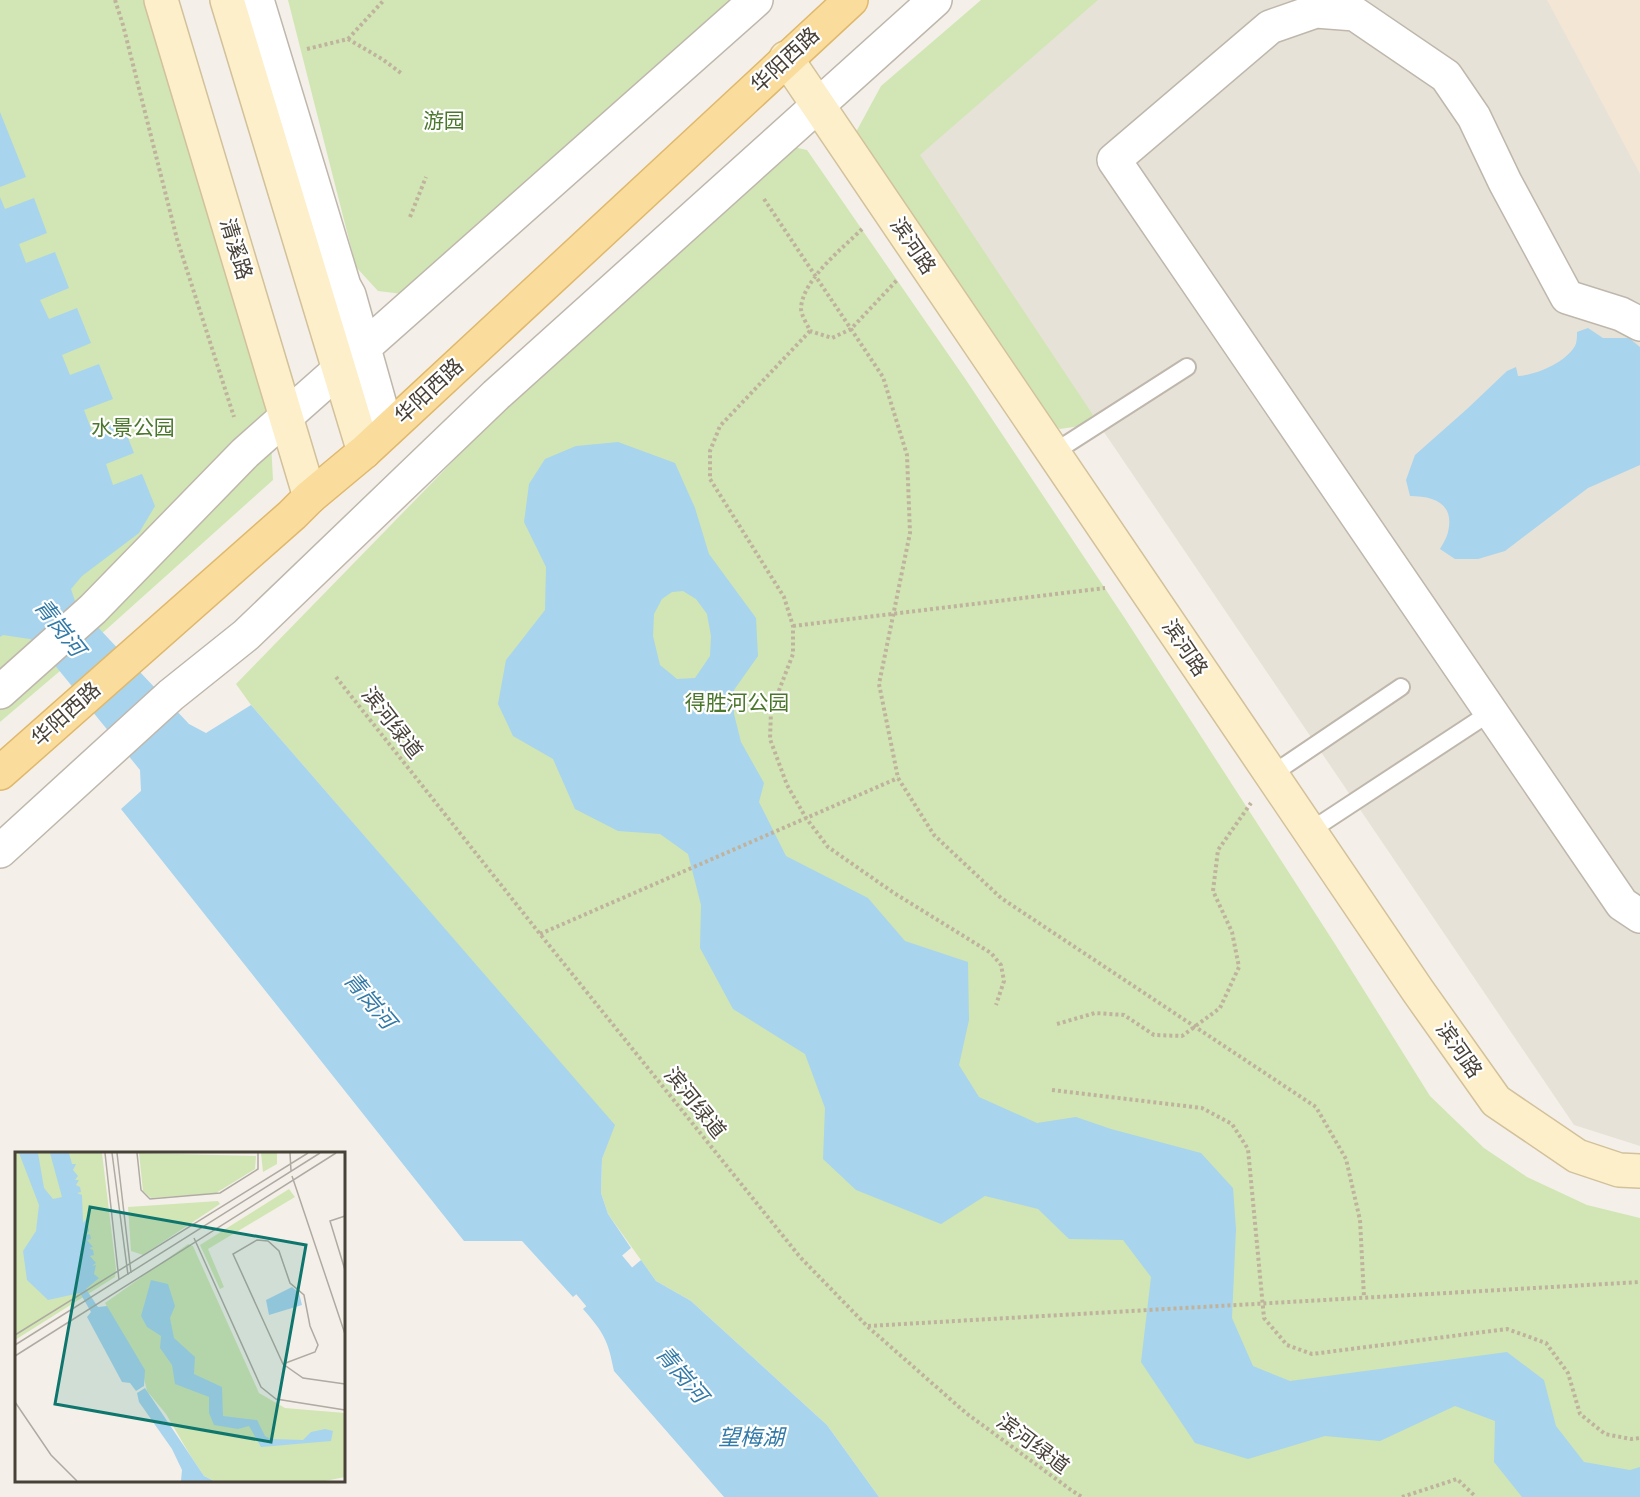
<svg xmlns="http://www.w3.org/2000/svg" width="1640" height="1497" font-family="Arial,'Noto Sans SC',sans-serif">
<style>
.residential{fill:#e7e2d7}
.commercial{fill:#f4e6d5}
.green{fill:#d1e6b4}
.water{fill:#a8d4ee;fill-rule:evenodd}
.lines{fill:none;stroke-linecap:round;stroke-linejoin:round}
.river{stroke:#a8d4ee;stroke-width:60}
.lane-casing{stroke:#bfb7ac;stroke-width:20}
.street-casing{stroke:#bfb7ac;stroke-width:36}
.secondary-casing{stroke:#d2c19a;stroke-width:36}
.primary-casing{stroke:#dfb86c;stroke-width:36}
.path{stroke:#c0b39e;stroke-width:4;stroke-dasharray:3 3;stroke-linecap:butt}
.lane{stroke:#fff;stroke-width:16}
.street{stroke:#fff;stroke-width:33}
.secondary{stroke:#fcefca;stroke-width:33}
.primary{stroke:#fadc9c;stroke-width:33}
.labels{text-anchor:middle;stroke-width:4.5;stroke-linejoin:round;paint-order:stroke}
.street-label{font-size:21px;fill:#474138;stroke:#fff}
.park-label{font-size:21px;fill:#4b772d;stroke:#fff}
.water-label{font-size:22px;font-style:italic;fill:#327aa7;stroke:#fff}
.inset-road{fill:none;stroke:#afaaa2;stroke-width:1.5}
.view{fill:#0f766e;fill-opacity:0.15;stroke:#0f766e;stroke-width:3}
.inset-edge{fill:none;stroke:#474138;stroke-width:3}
</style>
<rect width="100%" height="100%" fill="#f4f0e9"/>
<!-- residential -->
<path class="residential" d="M1096,0h544v1146l-66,-21 -658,-970z"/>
<!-- commercial -->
<path class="commercial" d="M1547,0h93v174z"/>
<!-- green -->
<path class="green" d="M0,0h143l127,423 3,57 -213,191 -60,51z
M288,0h461l-338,295 -33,-4 -22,-24z
M981,0h117l-178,155 173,260 -13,11 -20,3 -18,-13 -186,-284 25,-46z
M765,141l42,9 157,227 160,240 211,327 95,152 54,52 43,29 60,28 53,13v279h-761l-52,-72 -136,-124 -35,-20 -48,-67 -7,-21 1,-34 12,-34 -363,-420 -15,-21z"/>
<!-- water -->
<path class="water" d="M0,112l26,65 -26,10z
M0,197l5,12 29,-11 13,35 -28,11 7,19 29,-11 14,36 -29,12 9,19 28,-11 14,35 -29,12 8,20 29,-11 14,35 -29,11 8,21 29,-11 13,33 -28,11 7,21 29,-11 13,32 -16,27 -57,43 -11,13 5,15 113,120 17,9 45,-28 364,420 -13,34 -1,34 7,21 23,34 -58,49 -51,-56h-58l-343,-432 20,-18 -1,-21 -104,-128 -6,-3 -27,-4 -3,2z
M1588,328l15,10h26l11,9v118l-52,23 -83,63 -27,8h-23l-15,-10c3,-5 7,-12 8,-17 7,-29 -15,-36 -38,-36l-4,-16 9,-25 52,-46 40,-38 9,-4 2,9c18,-1 47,-13 57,-30 2,-4 2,-10 2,-14z
M618,442l57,21 20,45 14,46 47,64 2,38 -24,34v24l7,28 23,41 -5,19 27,54 82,42 37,43 63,21 1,58 -10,45 20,32 58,26 39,-6 35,12 90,24 32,35 3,41 -4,89 21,48 37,15 217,-29 37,28 12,46 28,36 46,8 10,-3v30h-118l-28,-35 1,-41 -40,-15 -75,35 -55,-5 -77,23 -53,-16 -54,-81 10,-85 -28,-37 -54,-1 -31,-30 -53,-13 -44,28 -85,-34 -33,-31 2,-51 -20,-54 -72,-45 -33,-61 1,-43 -13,-51 -28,-20 -42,-3 -43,-22 -22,-50 -40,-23 -15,-32 8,-44 39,-50 1,-43 -22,-45 5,-38 16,-25 31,-13zM683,591l13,8 11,15 4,22 -1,20 -15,22 -18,1 -17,-14 -7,-29 1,-22 8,-15 10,-7z
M641,1260l15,21 35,20 136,124 52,72h-155l-110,-126c-6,-31 -10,-38 -31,-62z"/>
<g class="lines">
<!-- river -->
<path class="river" d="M546,1211l115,138"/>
<!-- lane casing -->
<g class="lane-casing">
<path id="lane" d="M1053,453l134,-86
M1271,775l130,-88
M1310,831l181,-119"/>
</g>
<!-- street casing -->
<g class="street-casing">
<path id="street" d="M257,0l87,286 5,9 38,135
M1640,324l-19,-10 -54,-17 -62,-115 -31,-65 -28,-41 -91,-62 -39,-3 -46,16 -156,133 508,744 18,12
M0,692l93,-83 152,-156 511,-453
M0,851l171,-156 75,-60 250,-240 439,-395"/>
</g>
<!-- secondary casing -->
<g class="secondary-casing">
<path id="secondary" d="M161,0l149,497
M227,0l137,452
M786,58l632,933 78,110 81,55 42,14 21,1"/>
</g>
<!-- primary casing -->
<g class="primary-casing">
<path id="primary" d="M0,773l292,-258 18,-18 54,-45 487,-452"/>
</g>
<!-- path -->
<path class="path" d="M115,0l8,25 54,214 57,178
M348,39l36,-39
M307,49l41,-10 34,20 19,14
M764,199l119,178 24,78 3,78 -31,151 19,94 36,57 67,63 315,209 30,52 14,61 4,77
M410,217l16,-40
M862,229c-20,20 -59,50 -61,79 0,7 6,16 9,23l22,7 19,-9 47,-50
M810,331l-90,95 -10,25v28l74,118 9,29v28l-22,57 -1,28 17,46 19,33 22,29 66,46 97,60 10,12 3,16 -8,24
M793,626l312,-38
M336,677l204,257 260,323 67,69 99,87 105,77 11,7
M540,934l358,-156
M1057,1024l38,-11 29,2 30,20 28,1 38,-28 19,-41 -7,-35 -19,-41 5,-41 33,-47
M1052,1090l150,18 30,16 16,25 16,169 23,27 25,9 195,-25 39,14 22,30 12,41 25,20 26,5 9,-1
M868,1326l772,-44
M1402,1497l55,-18 19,18"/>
<!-- lane -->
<use href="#lane" class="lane"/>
<!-- street -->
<use href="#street" class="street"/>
<!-- secondary -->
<use href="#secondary" class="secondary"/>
<!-- primary -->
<use href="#primary" class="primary"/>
</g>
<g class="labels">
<!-- street labels -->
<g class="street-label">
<text transform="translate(785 60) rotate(-43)" y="7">华阳西路</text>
<text transform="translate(913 246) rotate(56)" y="7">滨河路</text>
<text transform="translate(236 249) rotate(73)" y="7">清溪路</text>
<text transform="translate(429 391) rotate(-43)" y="7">华阳西路</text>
<text transform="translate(1185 648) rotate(56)" y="7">滨河路</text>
<text transform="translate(66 714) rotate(-42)" y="7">华阳西路</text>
<text transform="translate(392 723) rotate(52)" y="7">滨河绿道</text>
<text transform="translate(1459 1050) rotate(55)" y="7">滨河路</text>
<text transform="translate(695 1103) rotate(51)" y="7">滨河绿道</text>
<text transform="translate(1033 1444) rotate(37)" y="7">滨河绿道</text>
</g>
<!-- park labels -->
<g class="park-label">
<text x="444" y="128">游园</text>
<text x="133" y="435">水景公园</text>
<text x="737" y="710">得胜河公园</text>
</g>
<!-- water labels -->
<g class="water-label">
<text transform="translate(60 627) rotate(52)" y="8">青岗河</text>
<text transform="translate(370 1000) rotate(50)" y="8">青岗河</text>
<text transform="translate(682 1374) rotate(50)" y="8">青岗河</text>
<text x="751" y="1445">望梅湖</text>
</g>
</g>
<!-- overview -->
<g transform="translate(15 1152)">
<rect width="330" height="330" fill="#f4f0e9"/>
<path d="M0,1h87l14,116 -1,8 -100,63zM124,1l117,3 -1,13 -39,24 -65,5 -8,-7zM246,1h16v11l-14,8zM274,37l6,8 -87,52 16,38 -4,2 -20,-44zM203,49l2,3 -77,51 -12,-4 -3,-44zM173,92l5,2 66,147 26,15 60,5v64l-20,4h-111l-10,-5 -14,-21 -24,-41 -19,-23 -4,-17 -38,-71z" fill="#d1e6b4"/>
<path d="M4,1h19l6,35 9,11 9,-2 -12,-44h19l3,11h4l-3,6 5,6 -3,4h4l-3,5 4,2 1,5 -4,1 5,2 1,28 4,-5 2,13 -3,4 4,-1 1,5 -4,1 6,7 -4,1 4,2 1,5 -4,1 6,7 -4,3 4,-1 -2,9 5,4 -13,11 12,18 9,-1 38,64 -1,16 -8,5 -6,-8 -8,-1 -35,-65 4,-5 -11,-19 -32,7 -21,-20 -4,-29 13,-20 3,-26zM136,128l17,4 7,22 -5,12 4,20 21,19 -1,17 28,13 1,29 34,4 8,16 6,3 32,1 8,-8 14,-3 8,2 -2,10 -70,6 -12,-21 -11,3 -24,-4 -5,-12v-16l-34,-13 -3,-19 -12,-17 1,-12 -14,-9 -6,-11zM277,135l7,6 3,12 -33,10 -3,-15zM130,236l59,88 10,5h-33l1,-11 -10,-21 -33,-47 -2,-9z" fill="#a8d4ee"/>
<path class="inset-road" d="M90,1l14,127M97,1l16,122M102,1l14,120M122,1l4,37 9,9 70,-6 38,-24v-16M275,1l1,18M277,24l53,158M330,64l-15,5 15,49M179,86l67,149 15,12 69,11M0,183l293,-182M0,193l305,-192M0,204l321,-203M268,212l32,-12 3,-7 -8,-19 -6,-31 -14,-12 -11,-32 -11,-10 -11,-1 -24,14 50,110 20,14 42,6M0,250l36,53 26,26"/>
<path class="view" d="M75,55l216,38 -35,197 -216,-38z"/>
<rect width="330" height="330" class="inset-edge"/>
</g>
</svg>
